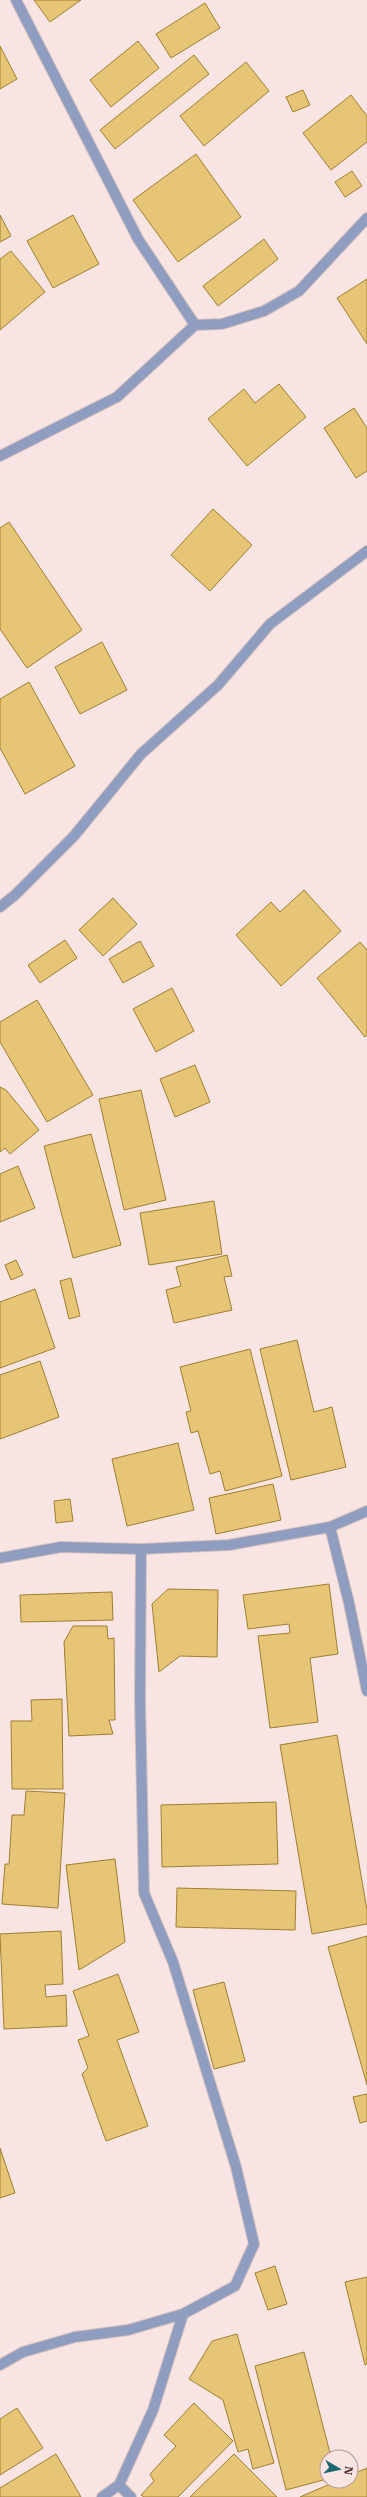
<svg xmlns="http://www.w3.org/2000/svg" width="367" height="2497" font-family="'IBM Plex Serif',serif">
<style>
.building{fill:#e7c577;stroke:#9f7f2f}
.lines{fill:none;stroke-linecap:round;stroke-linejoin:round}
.minor-casing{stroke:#d6c0be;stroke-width:12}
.minor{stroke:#8f9ec0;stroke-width:10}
</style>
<rect width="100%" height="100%" fill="#f8e5e3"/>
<!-- building -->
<path class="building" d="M34,0h47l-31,22z
M205,3l15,25 -49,30 -15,-24z
M138,41l21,27 -48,39 -21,-27z
M0,46l17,33 -17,10z
M194,55l15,19 -94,75 -15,-19z
M246,62l23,29 -65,55 -24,-30z
M303,90l7,15 -17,7 -7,-15z
M351,95l16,21v26l-36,28 -28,-37z
M196,154l45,63 -63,45 -45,-62z
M352,171l10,15 -17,11 -10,-15z
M0,215l11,21 -11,6z
M73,215l26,49 -46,24 -26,-47z
M264,239l14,20 -60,47 -15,-20z
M11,251l34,41 -45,38v-71z
M367,279v65l-30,-46z
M279,384l27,33 -59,49 -39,-47 36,-30 11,14z
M354,408l13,20v43l-11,7 -32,-50z
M213,509l39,36 -42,46 -39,-36z
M9,522l73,108 -55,38 -27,-39v-101z
M102,642l25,48 -47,24 -25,-47z
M29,682l46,84 -50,28 -25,-46v-49z
M304,890l37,41 -60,55 -45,-51 35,-33 9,10z
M113,898l24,26 -34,32 -24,-26z
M65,940l12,18 -37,25 -12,-18z
M140,941l14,25 -31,17 -14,-24z
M360,942l7,8v85l-2,2 -48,-59z
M172,988l22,43 -38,21 -23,-43z
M37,1000l56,95 -46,27 -47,-80v-20z
M195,1065l15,37 -35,15 -15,-38z
M0,1087l6,3 33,40 -29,24 -5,-6 -5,4z
M141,1090l25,110 -42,10 -25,-111z
M91,1134l30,111 -48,13 -29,-112z
M18,1166l17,42 -35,14v-48z
M214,1201l8,53 -73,11 -9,-52z
M227,1255l5,21 -8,1 8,33 -58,13 -8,-33 15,-4 -5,-19z
M16,1260l7,15 -12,5 -6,-15z
M71,1278l9,38 -11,3 -9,-38z
M35,1289l20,59 -55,20v-66z
M297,1340l17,72 18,-5 14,60 -55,13 -31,-131z
M250,1349l32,127 -57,15 -5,-20 -10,3 -12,-43 -7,2 -5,-21 5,-1 -11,-44z
M40,1361l19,56 -59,22v-64z
M178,1443l16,67 -67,16 -15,-67z
M273,1484l8,36 -65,14 -7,-36z
M70,1499l3,22 -17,2 -2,-22z
M329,1584l9,70 -28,4 8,64 -48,6 -12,-92 32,-3 -1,-9 -41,5 -5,-34z
M168,1589l50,1 -1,67 -37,-1 -21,16 -7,-68z
M112,1592l1,28 -92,2 -1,-27z
M73,1626h34l1,13 6,-1 1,82h-6l4,14 -44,2 -5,-94z
M62,1699l1,90h-51l-1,-68h21l-1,-21z
M337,1735l30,175v14l-55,10 -32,-189z
M26,1791l39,2 -7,115 -56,-4 3,-40h4l3,-49h12z
M276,1802l2,62 -116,3 -1,-62z
M115,1859l10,83 -46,28 -13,-105z
M177,1888l119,3 -1,39 -119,-3z
M61,1931l2,53 -18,1 1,12 20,-2 1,31 -63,3 -4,-95z
M367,1936v149l-39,-138z
M118,1974l21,58 -22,8 31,86 -42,15 -24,-67 6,-6 -10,-28 11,-4 -16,-45z
M224,1982l21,79 -31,8 -21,-79z
M367,2094v27l-7,2 -7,-26z
M0,2148l15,45 -15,5z
M275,2266l12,38 -19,6 -13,-37z
M367,2277v87l-2,1 -20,-83z
M237,2334l37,129 -21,6 -5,-20 -10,3 -15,-52 -34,-21 23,-38z
M304,2352l27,105h-4v22l-41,11 -31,-124z
M194,2403l39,38 -55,56h-34l-3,-2 13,-14 -4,-7 26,-28 -12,-11z
M17,2408l26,40 -43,27v-56z
M56,2454l25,43h-81v-9z
M234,2454l43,43h-87z
M367,2468v29h-67l37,-16h14v-6z"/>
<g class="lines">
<!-- minor casing -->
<g class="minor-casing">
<path id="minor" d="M16,0l122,239 57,86
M0,456l117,-59 78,-72 27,-1 42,-13 35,-20 68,-73
M0,907l15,-12 59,-59 67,-82 77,-69 52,-61 97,-73
M330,1527l19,76 18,88
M0,1558l61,-11 80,2 88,-4 101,-18 37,-16
M0,2365l23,-13 52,-15 53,-7 55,-16 52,-28 19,-42 -18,-77 -63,-205 -29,-69 -4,-193 1,-151
M119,2485l12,12
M102,2497l17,-12 34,-75 30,-96"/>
</g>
<!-- minor -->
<use href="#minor" class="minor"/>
</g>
<!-- north arrow -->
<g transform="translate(339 2469) rotate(99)"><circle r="19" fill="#f8e5e3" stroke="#b49b98"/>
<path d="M0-3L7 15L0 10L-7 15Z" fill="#1c6771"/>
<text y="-6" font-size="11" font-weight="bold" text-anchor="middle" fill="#4f2c28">N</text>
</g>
</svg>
